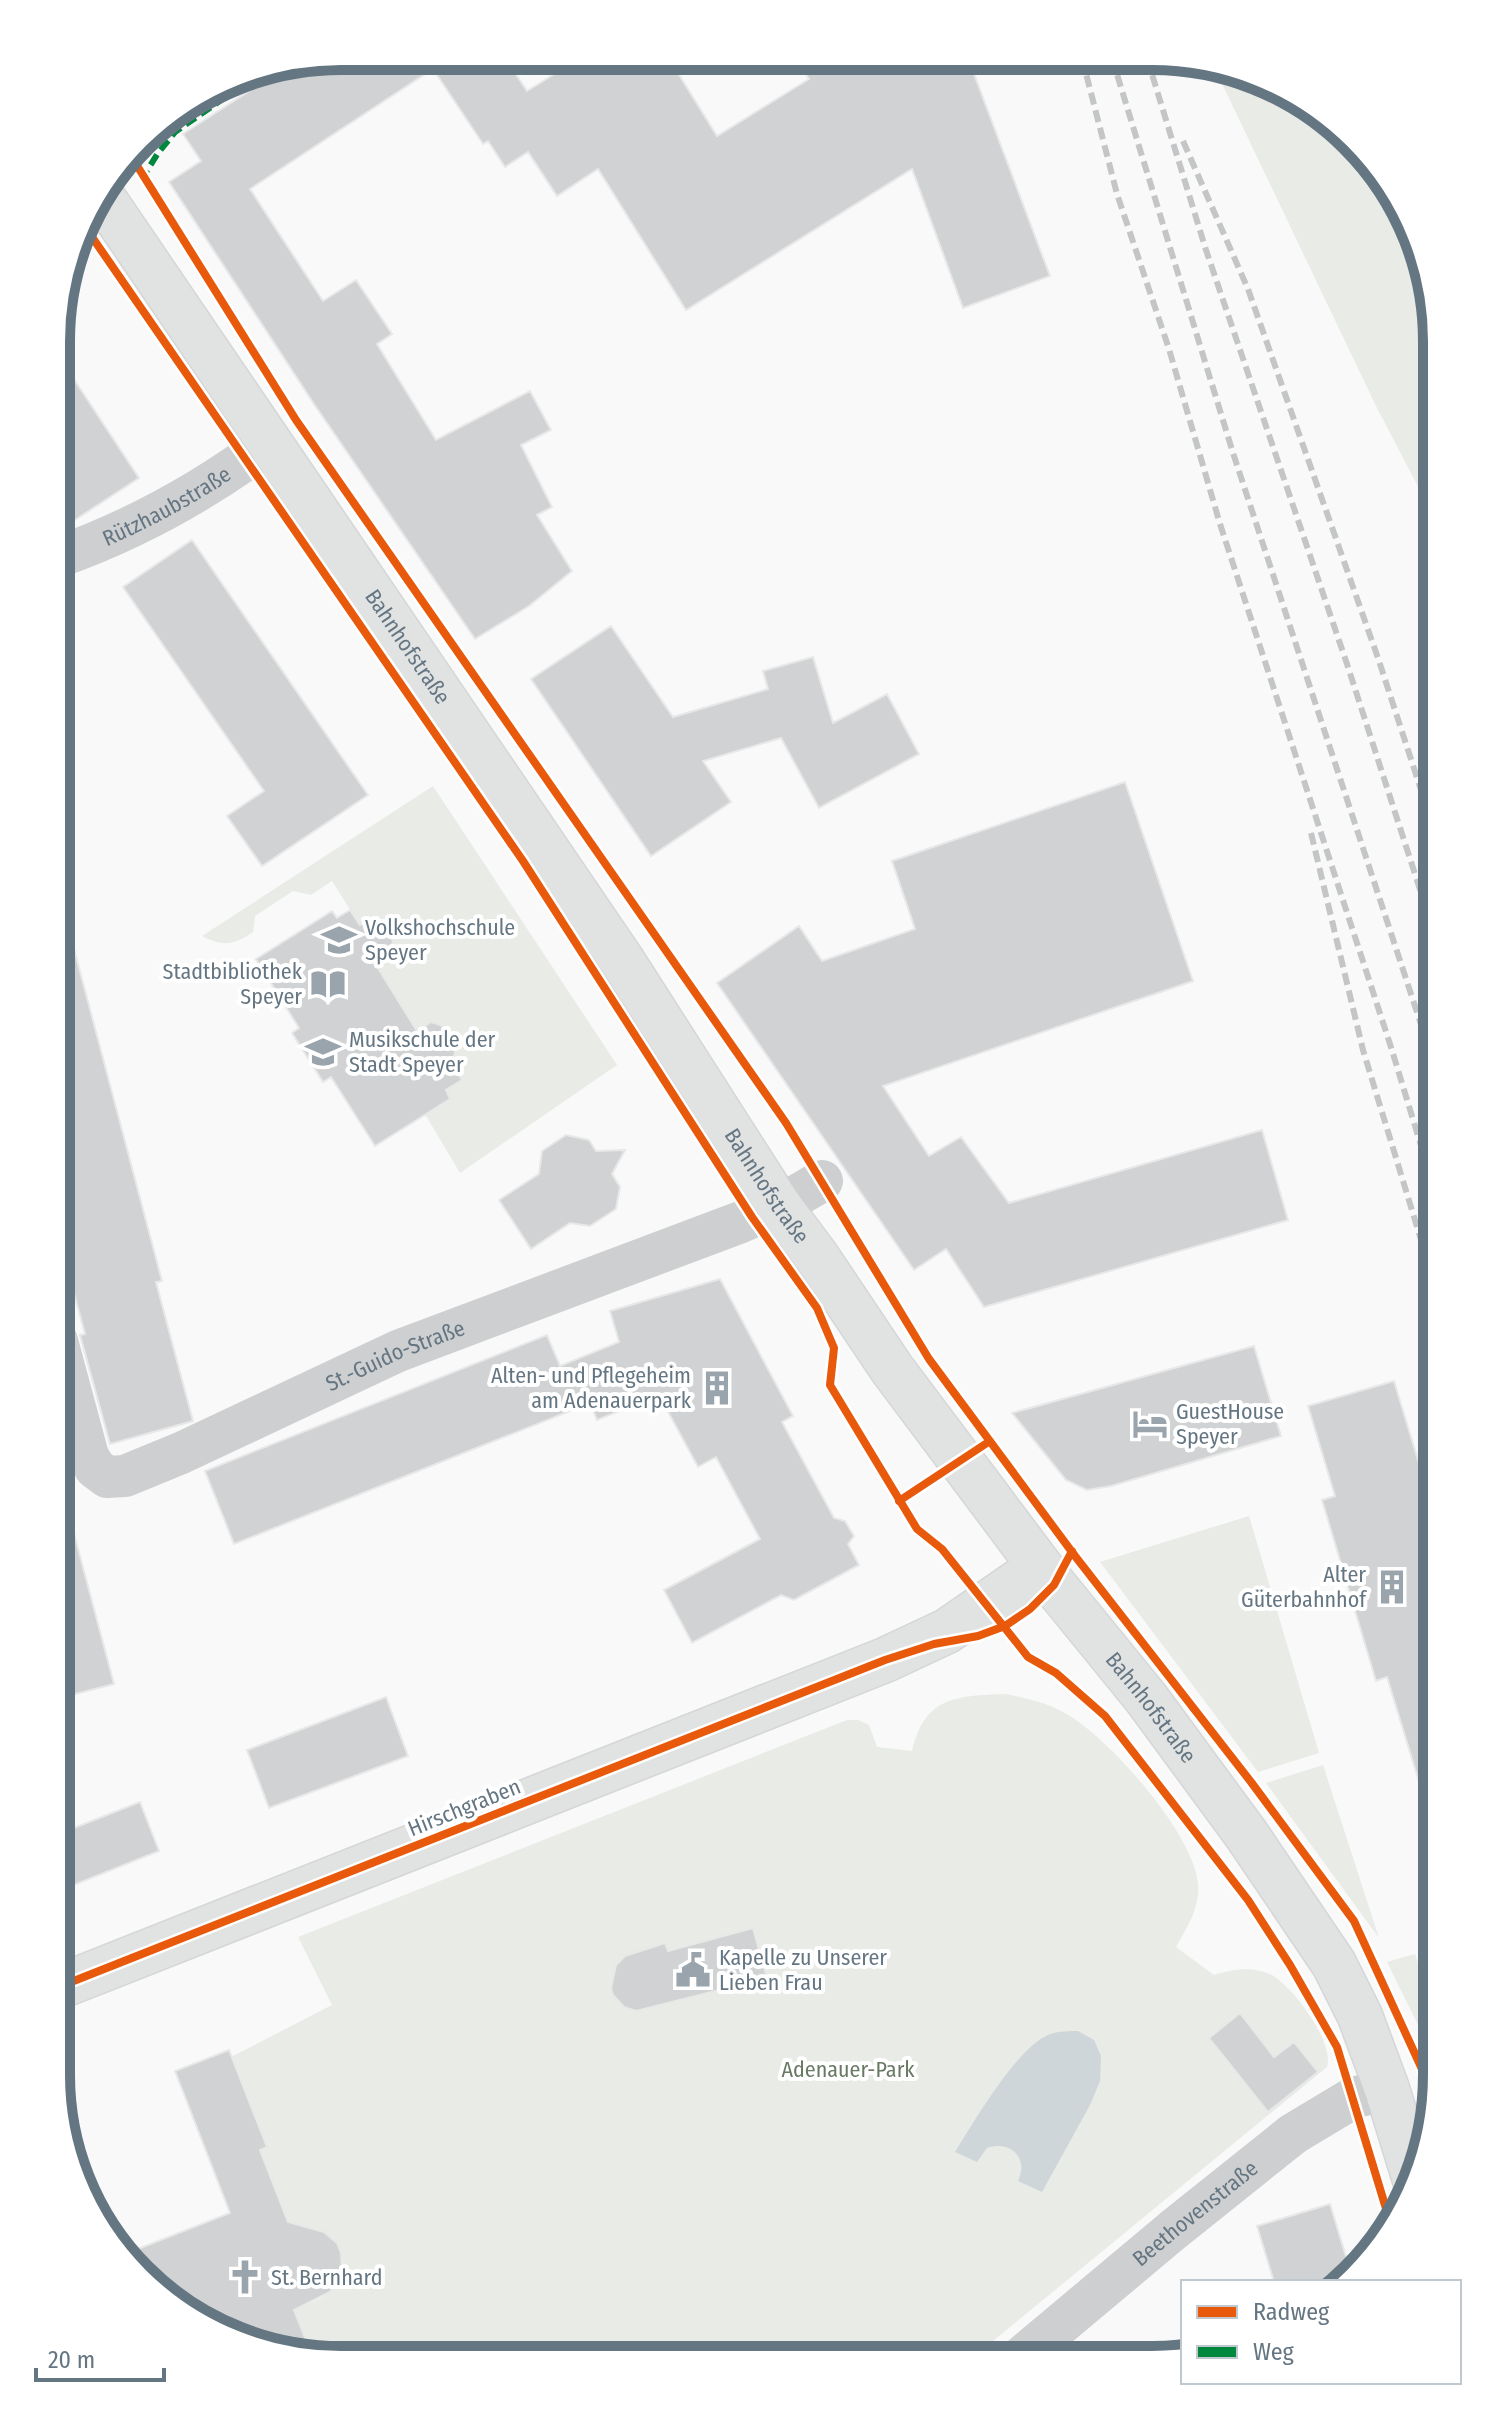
<svg xmlns="http://www.w3.org/2000/svg" width="1493" height="2416" font-family="'Fira Sans Condensed',sans-serif">
<style>
.green{fill:#e8ebe6}
.water{fill:#ced6d9}
.building{fill:#d0d2d3;stroke:#e8e8e8;stroke-width:2}
.lines{fill:none;stroke-linecap:round;stroke-linejoin:round}
.secondary-casing{stroke:#d5d6d7;stroke-width:47}
.street{stroke:#cecfd0;stroke-width:42}
.secondary{stroke:#e1e2e2;stroke-width:44}
.rail{stroke:#c3c5c6;stroke-width:6;stroke-dasharray:12 6;stroke-linecap:butt}
.quiet{stroke:#00873e;stroke-width:6;stroke-dasharray:12 6;stroke-linecap:butt}
.cycleway-casing{stroke:#fff;stroke-width:13}
.cycleway{stroke:#e8590c;stroke-width:8}
.labels{text-anchor:middle;stroke-width:8;stroke-linejoin:round;paint-order:stroke}
.street-label{font-size:22px;fill:#657683;stroke:#fff}
.poi-label{font-size:22px;fill:#657683;stroke:#fff;text-anchor:start}
.park-label{font-size:22px;fill:#687a64;stroke:#fff}
.rim{fill:none;stroke:#657683;stroke-width:10}
</style>
<rect width="100%" height="100%" fill="#f9f9f9"/>
<!-- green -->
<path class="green" d="M1215,69l111,46 90,117 21,109v182l-61,-117z
M433,786l184,279 -157,108 -35,-59 25,-15 -4,-9 16,-10 -10,-17 2,-2 -5,-9 8,-4 1,-6 -9,-14 -5,-2 -9,5 -5,-8 -13,8 -39,-63 12,-8 -5,-9 8,-10 -9,-14 -21,-4 -3,2 -28,-44 -21,14 -18,-4 -38,25 -2,16c-19,13 -30,15 -51,4z
M1249,1516l70,237 -61,19 -158,-210z
M1006,1694c23,5 44,9 64,22 42,26 124,118 128,168 2,24 -11,43 -22,63l38,28c17,-6 39,-9 56,-1 22,11 65,69 57,93l-356,292 -667,-1 -10,-48c13,-6 29,-10 39,-21 27,-30 -6,-71 -42,-60l-31,-79 7,-3 -36,-90 101,-52 -34,-68 549,-217h11l11,5 8,22 35,4c13,-55 44,-55 94,-57z
M1323,1765l56,173 -113,-155z
M1415,1954c7,22 27,54 11,74l-6,1 -33,-67z"/>
<!-- water -->
<path class="water" d="M1078,2031l16,9 7,16 -1,25 -10,24 -48,87 -24,-11c11,-23 -7,-41 -31,-33l-10,14 -22,-10c19,-30 61,-103 93,-117 9,-4 21,-4 30,-4z"/>
<!-- building -->
<path class="building" d="M341,56h163l23,35 55,-34h86l49,79 92,-57 -15,-22 174,1 82,218 -87,32 -51,-139 -226,141 -88,-141 -41,27 -29,-44 -23,15 -17,-26 -5,3 -50,-75 -183,120 73,112 33,-21 36,54 -15,10 59,96 94,-49 21,39 -30,15 31,62 -15,8 35,56 -43,35 -54,33 -161,-235 -145,-222 32,-21 -18,-27 103,-67z
M58,355l81,123 -81,53z
M192,540l176,255 -106,71 -35,-50 37,-25 -141,-204z
M611,626l62,91 95,-28 -5,-18 50,-14 20,66 54,-29 32,60 -100,54 -38,-70 -78,23 28,41 -80,54 -120,-177z
M1125,782l68,199 -310,105 46,70 32,-19 48,66 253,-73 26,90 -304,87 -38,-58 -32,21 -197,-287 82,-57 23,35 93,-32 -23,-68z
M350,910l10,15 3,-2 21,3 9,15 -6,21 -9,6 39,63 14,-9 18,6 9,14 -6,21 10,17 -16,10 4,9 -75,47 -44,-69 -8,5 -31,-49 7,-5 -43,-69 76,-48 5,7z
M69,930l93,351 -6,1 37,139 -83,23 -30,-109 5,-1 -28,-104 1,-298z
M566,1135l23,5 7,11 29,-1 -13,24 8,13 -4,22 -26,17 -20,-3 -39,26 -32,-49 40,-26 3,-23z
M720,1279l73,137 -11,6 52,96 11,3 9,15 -6,8 11,21 -65,35 -13,-5 -89,48 -28,-53 96,-51 -44,-82 -18,10 -39,-72 -62,25 -7,-17 -356,141 -29,-73 342,-136 13,31 59,-24 -9,-31z
M1254,1346l27,90 -170,50 -24,4 -21,-10 -54,-67z
M1394,1381l27,89 8,-3 8,25 -1,318 -8,1 -41,-134 -11,4 -54,-181 13,-4 -27,-90z
M68,1511l46,173 -58,15 1,-187z
M386,1697l22,59 -139,52 -22,-58z
M140,1802l19,49 -103,41v-57z
M753,1928l14,50 -131,33 -12,-4 -11,-12 -2,-7 5,-23 9,-9 40,-13 3,8z
M1240,2013l34,44 20,-15 24,30 -50,40 -59,-74z
M229,2050l38,97 -7,3 28,72 36,10 13,11 4,10 1,19 -12,20 -36,18 19,48h-9l-136,-57 -38,-49 100,-39 -55,-142z
M1330,2204l20,66 -15,12h-61l-17,-56z"/>
<g class="lines">
<!-- secondary casing -->
<g class="secondary-casing">
<g id="secondary">
<path id="s4" d="M101,195l522,767 156,244 38,51 75,112 162,216 92,113 100,136 88,130 26,52 27,73 28,91"/>
<path d="M56,1988l829,-328 62,-29 93,-64"/>
</g>
</g>
<!-- street -->
<g class="street">
<path id="s1" d="M58,557c76,-27 148,-67 212,-115"/>
<path id="s2" d="M57,1341l31,115 7,12 12,9 18,-1 56,-23 217,-102 343,-129 38,-16 43,-25"/>
<path id="s3" d="M1018,2360l155,-130 120,-96 60,-36 34,-9"/>
</g>
<!-- secondary -->
<use href="#secondary" class="secondary"/>
<!-- rail -->
<path class="rail" d="M1082,58l35,136 52,155 51,175 170,520 47,154
M1112,58l121,395 204,620
M1147,58l59,192 141,414 90,278
M1183,141l65,148 130,369 59,181
M1311,833l52,217 74,242"/>
<!-- quiet -->
<path class="quiet" d="M145,180l-2,-3 15,-24 17,-21 87,-60"/>
<!-- cycleway casing -->
<g class="cycleway-casing">
<path id="cycleway" d="M131,156l165,264 490,703 143,236 146,197 176,226 103,139 73,159 7,24
M83,224l440,637 229,356 65,91 17,40 -4,37 87,144 25,20 86,108 28,16 49,43 143,184 42,65 47,82 54,178
M899,1501l91,-60
M56,1988l829,-328 49,-16 44,-8 27,-10 25,-17 24,-24 18,-34"/>
</g>
<!-- cycleway -->
<use href="#cycleway" class="cycleway"/>
</g>
<!-- icons -->
<defs>
<g id="university-bare" transform="scale(2.76)"><path d="M0-5L7-2L0 1L-7-2ZM-4 1L0 2.5L4 1V4Q0 6-4 4Z" fill="#99a4ac" stroke="#fff" stroke-width="2.5" paint-order="stroke"/></g>
<g id="library-bare" transform="scale(2.76)"><path d="M-6-4Q-3-5.5-.7-3.5V5Q-3 3-6 4ZM6-4Q3-5.5 .7-3.5V5Q3 3 6 4Z" fill="#99a4ac" stroke="#fff" stroke-width="2.5" paint-order="stroke"/></g>
<g id="building-bare" transform="scale(2.76)"><path d="M-4-6H4V6H1V3H-1V6H-4ZM-2.5-4.3h1.7v1.8h-1.7ZM.8-4.3h1.7v1.8H.8ZM-2.5-1h1.7V.8h-1.7ZM.8-1h1.7V.8H.8Z" fill="#99a4ac" stroke="#fff" stroke-width="2.5" paint-order="stroke"/></g>
<g id="hotel-bare" transform="scale(2.76)"><path d="M-6-4.5h1.5V1H6V5H4.5V3h-9V5H-6ZM-4 0a1.8 1.8 0 1 1 3.6 0ZM.5 0V-2.5h3Q6-2.5 6 0Z" fill="#99a4ac" stroke="#fff" stroke-width="2.5" paint-order="stroke"/></g>
<g id="civic-bare" transform="scale(2.76)"><path d="M-.6-6.5H3V-4.5H.6V-3L4-1V1h2V6H-6V1h2V-1L-.6-3ZM-1.2 2.5V6h2.4V2.5Z" fill="#99a4ac" stroke="#fff" stroke-width="2.5" paint-order="stroke"/></g>
<g id="church-bare" transform="scale(2.76)"><path d="M-1.2-6h2.4v3.5h3.3v2.4h-3.3V6h-2.4V-.1h-3.3v-2.4h3.3Z" fill="#99a4ac" stroke="#fff" stroke-width="2.5" paint-order="stroke"/></g>
</defs>
<g fill-rule="evenodd">
<use href="#university-bare" x="339" y="940"/>
<use href="#library-bare" x="328" y="984"/>
<use href="#university-bare" x="323" y="1052"/>
<use href="#building-bare" x="717" y="1388"/>
<use href="#hotel-bare" x="1150" y="1424"/>
<use href="#building-bare" x="1392" y="1587"/>
<use href="#civic-bare" x="693" y="1970"/>
<use href="#church-bare" x="245" y="2277"/>
</g>
<g class="labels">
<!-- street labels -->
<g class="street-label">
<text dy="8" stroke="none"><textPath href="#s1" startOffset="120">Rützhaubstraße</textPath></text>
<text dy="8" stroke="none"><textPath href="#s4" startOffset="546">Bahnhofstraße</textPath></text>
<text dy="8" stroke="none"><textPath href="#s4" startOffset="1194">Bahnhofstraße</textPath></text>
<text dy="8" stroke="none"><textPath href="#s2" startOffset="462">St.-Guido-Straße</textPath></text>
<text dy="8" stroke="none"><textPath href="#s4" startOffset="1842">Bahnhofstraße</textPath></text>
<text transform="translate(464 1807) rotate(-22)" y="8">Hirschgraben</text>
<text dy="8" stroke="none"><textPath href="#s3" startOffset="230">Beethovenstraße</textPath></text>
</g>
<!-- poi labels -->
<g class="poi-label">
<text x="365" y="935">Volkshochschule<tspan x="365" dy="25">Speyer</tspan></text>
<text x="302" y="979" text-anchor="end">Stadtbibliothek<tspan x="302" dy="25">Speyer</tspan></text>
<text x="349" y="1047">Musikschule der<tspan x="349" dy="25">Stadt Speyer</tspan></text>
<text x="691" y="1383" text-anchor="end">Alten- und Pflegeheim<tspan x="691" dy="25">am Adenauerpark</tspan></text>
<text x="1176" y="1419">GuestHouse<tspan x="1176" dy="25">Speyer</tspan></text>
<text x="1366" y="1582" text-anchor="end">Alter<tspan x="1366" dy="25">Güterbahnhof</tspan></text>
<text x="719" y="1965">Kapelle zu Unserer<tspan x="719" dy="25">Lieben Frau</tspan></text>
<text x="271" y="2285">St. Bernhard</text>
</g>
<!-- park labels -->
<g class="park-label">
<text x="848" y="2077">Adenauer-Park</text>
</g>
</g>
<!-- crop -->
<path d="M0 0H1493V2416H0ZM341 70H1152A271 271 0 0 1 1423 341V2075A271 271 0 0 1 1152 2346H341A271 271 0 0 1 70 2075V341A271 271 0 0 1 341 70Z" fill="#fff" fill-rule="evenodd"/>
<path class="rim" d="M341 70H1152A271 271 0 0 1 1423 341V2075A271 271 0 0 1 1152 2346H341A271 271 0 0 1 70 2075V341A271 271 0 0 1 341 70Z"/>
<!-- legend -->
<rect x="1181" y="2280" width="280" height="104" fill="#ffffff" stroke="#c1c8cd" stroke-width="2"/>
<rect x="1197" y="2306" width="40" height="12" fill="#e8590c" stroke="#c1c8cd" stroke-width="2"/>
<text x="1253" y="2320" font-size="24" fill="#657683">Radweg</text>
<rect x="1197" y="2346" width="40" height="12" fill="#00873e" stroke="#c1c8cd" stroke-width="2"/>
<text x="1253" y="2360" font-size="24" fill="#657683">Weg</text>
<!-- scale -->
<path d="M36 2368v12h128v-12" fill="none" stroke="#657683" stroke-width="4"/>
<text x="48" y="2368" font-size="24" fill="#657683" stroke="#ffffff" stroke-width="6" paint-order="stroke">20 m</text>
</svg>
